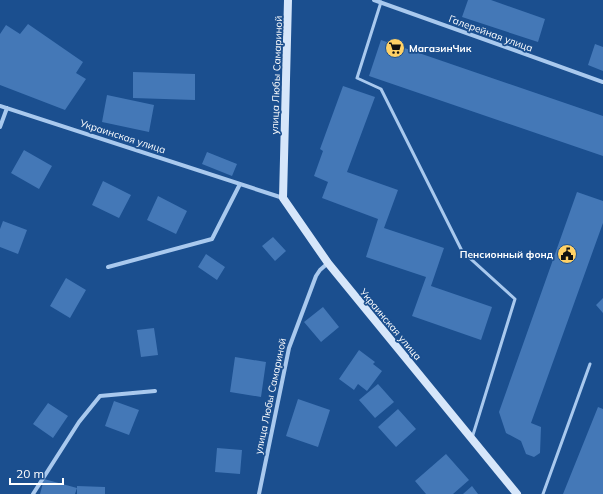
<svg xmlns="http://www.w3.org/2000/svg" width="603" height="494" font-family="Mulish,sans-serif">
<style>
.building{fill:#4478b7}
.lines{fill:none;stroke-linecap:round;stroke-linejoin:round}
.lane{stroke:#a9c9ee;stroke-width:3}
.street{stroke:#a9c9ee;stroke-width:4}
.secondary{stroke:#d6e6fa;stroke-width:8}
.labels{text-anchor:middle;stroke-width:3.5;stroke-linejoin:round;paint-order:stroke}
.street-label{font-size:10px;fill:#fff;stroke:#1b4f8f}
.poi-label{font-size:10px;font-weight:bold;fill:#fff;stroke:#1b4f8f;text-anchor:start}
</style>
<rect width="100%" height="100%" fill="#1b4f8f"/>
<!-- building -->
<path class="building" d="M468,0h23l54,19 -7,23 -76,-25z
M28,24l55,38 -7,11 10,6 -21,31 -65,-25v-51l6,-9 14,9z
M381,40l222,76v40l-234,-80z
M595,44l8,3v24l-15,-6z
M133,72l62,2v26l-62,-2z
M343,86l32,11 -28,75 51,18 -14,38 60,20 -13,38 61,21 -11,33 -69,-24 14,-39 -60,-20 12,-38 -56,-21 6,-16 -14,-6 9,-25 -3,-2z
M107,95l47,10 -5,27 -47,-10z
M24,150l28,16 -13,23 -28,-16z
M207,152l30,12 -5,12 -30,-12z
M103,181l28,14 -12,23 -27,-13z
M577,192l26,9v22l-72,200 10,4 -1,26 -6,4 -8,-3 -5,-13 -15,-8 -7,-21z
M158,196l29,15 -11,23 -29,-14z
M3,221l24,9 -9,24 -18,-7v-18z
M273,237l13,14 -11,10 -13,-15z
M206,254l19,13 -8,13 -19,-13z
M66,278l20,12 -16,28 -20,-12z
M603,298v15l-7,-8z
M323,307l16,20 -18,15 -17,-20z
M154,328l4,27 -17,2 -4,-27z
M359,350l16,12 -2,2 9,7 -15,20 -9,-7 -4,6 -15,-11z
M235,357l31,5 -5,35 -31,-5z
M378,384l16,18 -19,16 -16,-18z
M298,399l32,11 -12,37 -32,-11z
M114,401l25,9 -10,25 -24,-9z
M48,403l20,13 -15,22 -20,-14z
M598,407l5,2v85h-40z
M398,409l18,20 -20,18 -18,-20z
M217,448l25,2 -2,24 -25,-2z
M446,454l23,26 -16,14h-27l-11,-13z
M44,479l33,9 -2,6h-35z
M77,486l28,1v7h-28z
M472,486l6,8h-15z"/>
<g class="lines">
<!-- lane -->
<path class="lane" d="M381,2l-24,76 24,11 81,162 53,48 -43,139
M543,494l47,-130"/>
<!-- street -->
<path class="street" d="M374,0l229,82
M0,106l283,92
M0,127l7,-19
M108,267l104,-28 28,-55
M33,494l46,-72 21,-26 55,-5
M259,494l30,-146 27,-72 4,-6 8,-7"/>
<!-- secondary -->
<path class="secondary" d="M288,0l-5,198 45,65 189,231"/>
</g>
<!-- icons -->
<defs>
<g id="supermarket-disc" transform="scale(1)"><circle r="9.5" fill="#ffd166" stroke="#1b4f8f"/><path d="M-6-5.5h2.5l.6 2H6L4.5 2H-2.5L-4.4-4H-6ZM-1.5 3.2a1.3 1.3 0 1 0 .1 0ZM3 3.2a1.3 1.3 0 1 0 .1 0Z" fill="#111"/></g>
<g id="civic-disc" transform="scale(1)"><circle r="9.5" fill="#ffd166" stroke="#1b4f8f"/><path d="M-.6-6.5H3V-4.5H.6V-3L4-1V1h2V6H-6V1h2V-1L-.6-3ZM-1.2 2.5V6h2.4V2.5Z" fill="#111"/></g>
</defs>
<g fill-rule="evenodd">
<use href="#supermarket-disc" x="395" y="48"/>
<use href="#civic-disc" x="567" y="254"/>
</g>
<g class="labels">
<!-- street labels -->
<g class="street-label">
<text transform="translate(491 33) rotate(20)" y="4">Галерейная улица</text>
<text transform="translate(276 75) rotate(-88)" y="4">улица Любы Самариной</text>
<text transform="translate(123 136) rotate(18)" y="4">Украинская улица</text>
<text transform="translate(391 324) rotate(50)" y="4">Украинская улица</text>
<text transform="translate(270 396) rotate(-78)" y="4">улица Любы Самариной</text>
</g>
<!-- poi labels -->
<g class="poi-label">
<text x="409" y="52">МагазинЧик</text>
<text x="553" y="258" text-anchor="end">Пенсионный фонд</text>
</g>
</g>
<!-- scale -->
<path d="M10 478v6h53v-6" fill="none" stroke="#ffffff" stroke-width="2"/>
<text x="16" y="478" font-size="12" fill="#ffffff" stroke="#1b4f8f" stroke-width="3" paint-order="stroke">20 m</text>
</svg>
